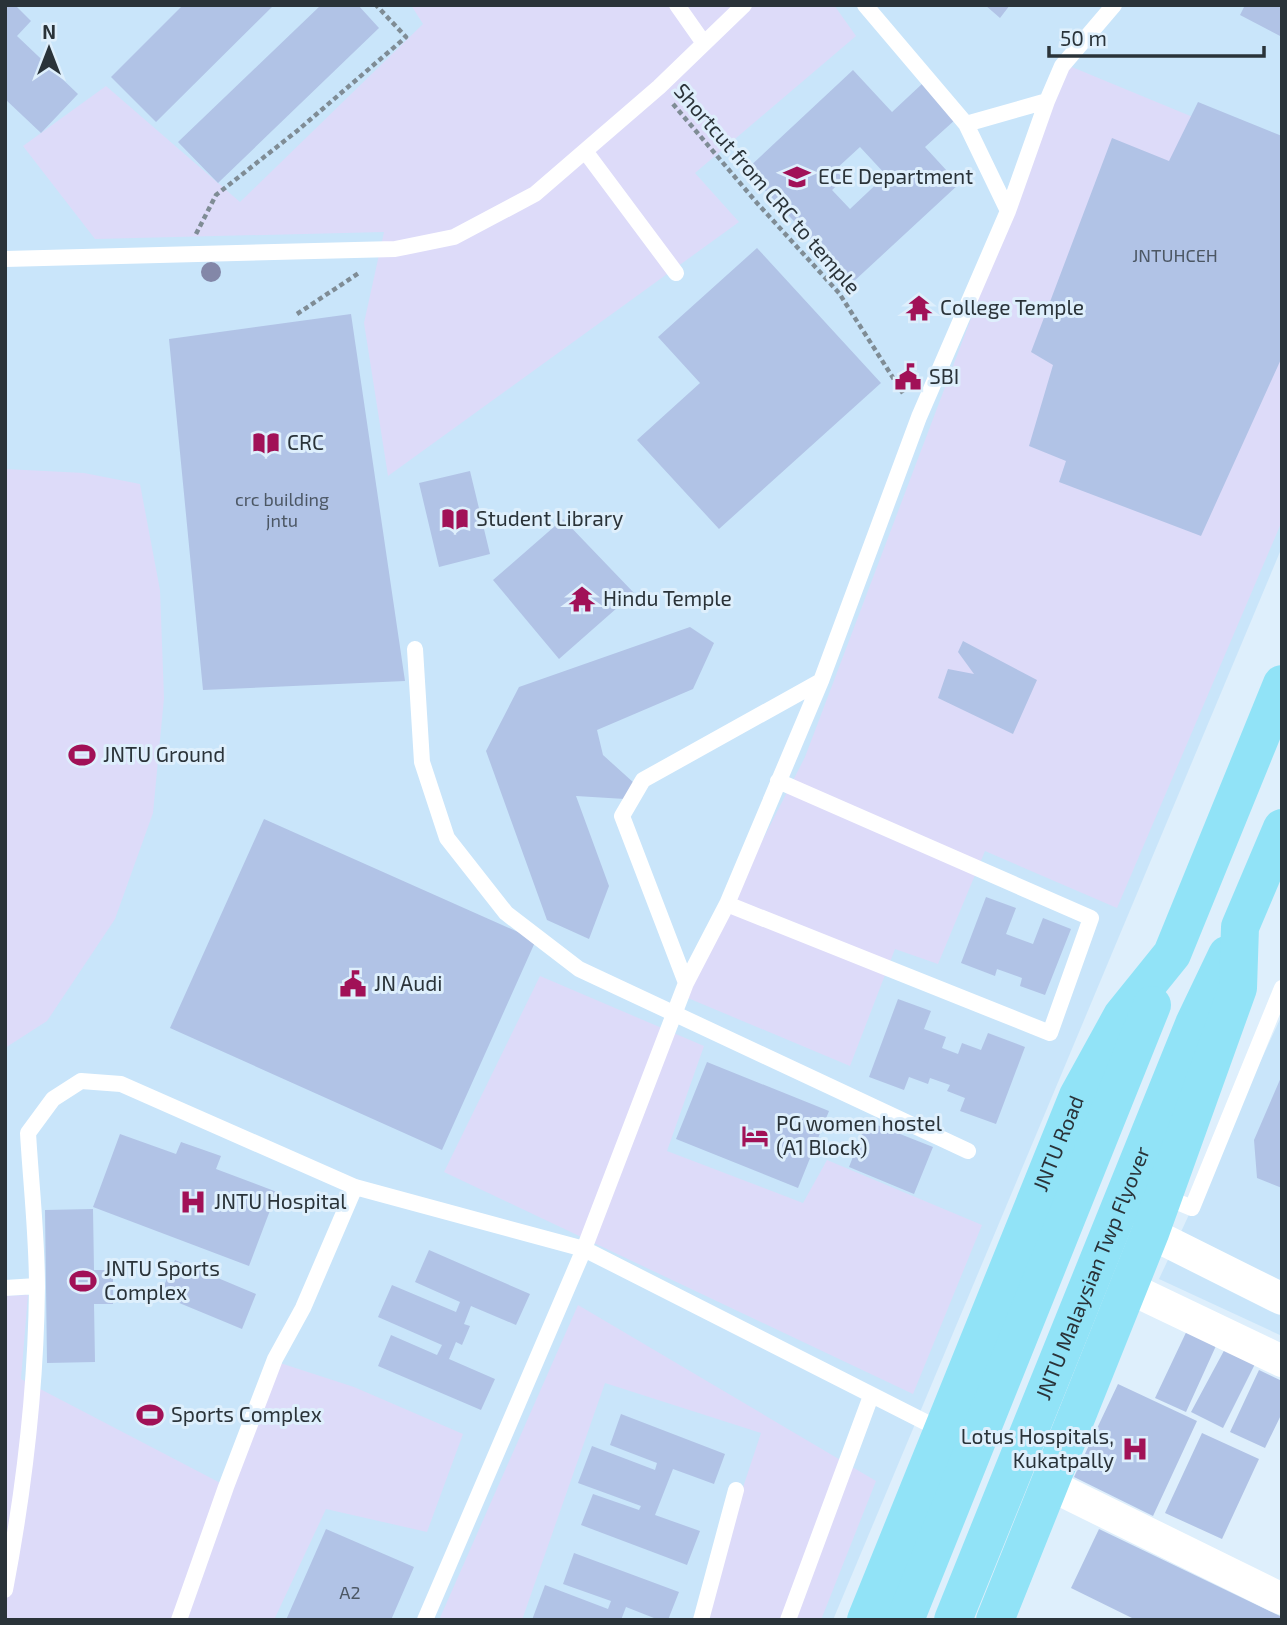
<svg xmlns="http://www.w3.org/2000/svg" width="1287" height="1625" font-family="'Exo 2',sans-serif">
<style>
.built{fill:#c9e5fa}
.green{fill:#dddbf9}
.building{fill:#b1c3e6;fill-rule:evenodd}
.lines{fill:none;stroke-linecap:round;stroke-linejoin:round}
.path{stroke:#7f8c95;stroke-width:4.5;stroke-dasharray:5 3.5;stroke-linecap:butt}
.lane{stroke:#fff;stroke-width:16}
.street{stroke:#fff;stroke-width:32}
.primary{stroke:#91e3f7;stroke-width:38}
.tree{fill:#8387a8}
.labels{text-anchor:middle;stroke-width:6;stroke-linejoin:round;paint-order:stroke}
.number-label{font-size:18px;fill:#4c5764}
.poi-label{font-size:21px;fill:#2a3339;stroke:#deeffc;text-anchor:start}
.street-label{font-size:21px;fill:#2a3339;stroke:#deeffc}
</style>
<rect width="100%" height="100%" fill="#deeffc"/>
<!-- built -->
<path class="built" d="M5,5h1277v542l-449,1073h-828z
M1282,1015v321l-123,-57z"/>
<!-- green -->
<path class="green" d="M411,5h423l22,31 -161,137 44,49 -351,254 -24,-153 20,-91 -289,7 -72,-93 83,-60 134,116 183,-178z
M1067,65l215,89v367l-165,387 -132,-57 -47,113 -43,-15 -45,117 -167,-70 122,-239z
M5,469l79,4 56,11 20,106 4,108 -11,115 -38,106 -68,102 -42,27z
M540,976l164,70 -37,105 136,52 24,-43 155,65 -69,169 -469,-222z
M28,1295l-7,84 209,109 47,-126 77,25 109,47 -36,98 -101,-23 -52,111h-269v-324z
M578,1305l298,176 -55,139h-122l62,-187 -156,-50 -83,237h-83z"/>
<!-- building -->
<path class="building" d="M5,5h10l16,16 -14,15 61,58 -37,39 -36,-34z
M183,5h91l-118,117 -45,-45z
M321,5h37l21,23 -161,155 -40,-41z
M985,5h25l-10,13z
M1245,5h37v32l-42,-22z
M853,70l39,42 31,-29 33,36 -31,28 34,37 -107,99 -106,-113zM860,147l26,28 -36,34 -18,-19 12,-11 -9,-9z
M1198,102l84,34v221l-81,179 -142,-54 7,-21 -37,-15 24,-81 -22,-13 81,-214 57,23z
M757,248l124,135 -162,146 -82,-89 63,-57 -42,-46z
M351,314l54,367 -202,9 -34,-351z
M470,471l20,83 -51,13 -20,-84z
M563,519l71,74 -75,66 -66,-79z
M690,627l24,16 -21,46 -96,41 6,25 31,28 -9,16 -49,-3 33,90 -20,53 -42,-19 -61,-169 33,-64z
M963,641l74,39 -24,54 -75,-36 10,-29 26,5 -16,-22z
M264,819l272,121 -94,210 -272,-122z
M986,897l30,11 -10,26 27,10 10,-26 28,11 -26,66 -25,-9 2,-8 -25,-9 -2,7 -34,-13z
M898,999l33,12 -7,18 22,8 -4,11 16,6 4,-11 19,7 7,-17 37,14 -29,77 -36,-13 5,-13 -18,-7 3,-6 -20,-7 -2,6 -19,-7 -5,13 -35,-13z
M707,1062l122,49 -31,77 -122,-49z
M1282,1075v113l-25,-10 -3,-38z
M867,1121l66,26 -19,47 -65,-27z
M120,1134l56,20 5,-12 40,14 -5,13 61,23 -28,74 -156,-59z
M93,1209l1,61h19v34h-19l1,58 -48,1 -2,-153z
M429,1250l101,44 -14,31 -45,-19 -7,18 6,2 -8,19 -6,-3 -7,17 46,20 -14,31 -103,-44 13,-31 46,20 5,-10 -64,-28 14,-32 64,27 4,-10 -45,-20z
M175,1260l81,34 -14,35 -82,-34z
M1191,1322l29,15 -34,75 -31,-14z
M1227,1345l30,15 -34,68 -32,-16z
M1259,1370l23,11v32l-17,35 -35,-16z
M1118,1384l79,37 -44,95 -79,-39z
M621,1414l104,40 -11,30 -41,-15 -18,46 45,16 -13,34 -106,-40 12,-31 46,16 2,-4 -63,-23 14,-37 63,24 2,-7 -47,-18z
M1202,1433l57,26 -37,80 -57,-26z
M326,1529l88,38 -23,53h-105z
M1099,1529l183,88v3h-146l-65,-32z
M574,1553l105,39 -11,28h-9l-33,-13 -5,13h-89l13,-35 63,24 3,-8 -48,-17z"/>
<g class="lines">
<!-- path -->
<path class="path" d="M673,104l84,99 82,90 65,102
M196,234l20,-39 81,-64 109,-94 -30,-32
M297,314l62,-41"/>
<!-- lane -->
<path class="lane" d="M677,5l26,37
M865,5l101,119 81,-23
M966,124l42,87
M585,151l91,122
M5,259l390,-10 59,-12 81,-43 124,-107 85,-82
M415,649l7,113 25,76 59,75 73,56 389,182
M727,904l323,129 41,-115 -313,-137
M686,983l-64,-167 21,-36 178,-99
M1163,1196l29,12 90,-220
M5,1288l32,-2
M5,1590c19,-99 31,-202 32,-303 0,-51 -6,-103 -9,-154l25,-34 28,-18 40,3 234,103 229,62 357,181
M179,1620l47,-133 49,-128 28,-51 52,-121
M425,1620l159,-371 102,-266 41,-79 94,-223 98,-264 89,-206 39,-110 15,-35 52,-61
M701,1620l35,-130
M788,1620l83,-224"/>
<!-- street -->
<path class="street" d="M1150,1233l132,66
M1129,1288l153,73
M1050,1485l232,114"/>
<!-- primary -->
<g class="primary">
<path id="s1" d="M866,1620l212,-524 44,-80 50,-62 110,-270"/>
<path d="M905,1620l247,-615"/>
<path id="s2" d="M953,1620l241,-596 33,-69"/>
<path d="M995,1620l155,-387 88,-245 2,-61 42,-99"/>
</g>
</g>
<!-- trees -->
<circle class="tree" cx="211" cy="272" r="10"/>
<!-- icons -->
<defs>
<g id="university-bare" transform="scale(2.1)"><path d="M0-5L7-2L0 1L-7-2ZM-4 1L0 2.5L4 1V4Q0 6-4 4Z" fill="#a11157" stroke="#deeffc" stroke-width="2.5" paint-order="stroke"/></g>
<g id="temple-bare" transform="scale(2.1)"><path d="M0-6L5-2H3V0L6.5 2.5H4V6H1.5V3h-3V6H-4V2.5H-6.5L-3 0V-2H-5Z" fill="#a11157" stroke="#deeffc" stroke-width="2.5" paint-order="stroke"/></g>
<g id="civic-bare" transform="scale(2.1)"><path d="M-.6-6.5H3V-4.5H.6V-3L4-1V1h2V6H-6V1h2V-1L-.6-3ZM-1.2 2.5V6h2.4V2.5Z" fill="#a11157" stroke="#deeffc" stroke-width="2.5" paint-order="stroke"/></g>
<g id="library-bare" transform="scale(2.1)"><path d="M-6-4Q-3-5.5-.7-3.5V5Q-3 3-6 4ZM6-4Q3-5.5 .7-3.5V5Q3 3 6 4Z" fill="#a11157" stroke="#deeffc" stroke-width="2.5" paint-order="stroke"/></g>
<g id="stadium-bare" transform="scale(2.1)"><path d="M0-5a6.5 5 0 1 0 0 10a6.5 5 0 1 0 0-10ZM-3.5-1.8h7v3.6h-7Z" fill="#a11157" stroke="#deeffc" stroke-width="2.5" paint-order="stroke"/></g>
<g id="hotel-bare" transform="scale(2.1)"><path d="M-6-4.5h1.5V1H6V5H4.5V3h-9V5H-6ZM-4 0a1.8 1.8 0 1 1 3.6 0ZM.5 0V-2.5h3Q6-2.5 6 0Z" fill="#a11157" stroke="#deeffc" stroke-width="2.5" paint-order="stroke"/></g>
<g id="hospital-bare" transform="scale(2.1)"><path d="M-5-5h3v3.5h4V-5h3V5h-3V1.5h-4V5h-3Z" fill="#a11157" stroke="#deeffc" stroke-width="2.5" paint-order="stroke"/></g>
</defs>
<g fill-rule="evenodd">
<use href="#university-bare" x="797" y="177"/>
<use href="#temple-bare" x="919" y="308"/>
<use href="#civic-bare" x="908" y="377"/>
<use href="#library-bare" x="266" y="443"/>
<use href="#library-bare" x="455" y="519"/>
<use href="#temple-bare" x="582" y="599"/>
<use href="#stadium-bare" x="82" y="755"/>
<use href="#civic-bare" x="353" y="984"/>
<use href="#hotel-bare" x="755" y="1136"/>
<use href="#hospital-bare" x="193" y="1202"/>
<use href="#stadium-bare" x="83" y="1281"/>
<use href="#stadium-bare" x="150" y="1415"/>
<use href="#hospital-bare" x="1135" y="1449"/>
</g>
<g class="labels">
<!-- number labels -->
<g class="number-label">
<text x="1175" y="262">JNTUHCEH</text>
<text x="282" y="506">crc building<tspan x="282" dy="21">jntu</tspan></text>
<text x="350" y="1599">A2</text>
</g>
<!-- poi labels -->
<g class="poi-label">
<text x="818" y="184">ECE Department</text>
<text x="940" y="315">College Temple</text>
<text x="929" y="384">SBI</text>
<text x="287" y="450">CRC</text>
<text x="476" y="526">Student Library</text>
<text x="603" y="606">Hindu Temple</text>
<text x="103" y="762">JNTU Ground</text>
<text x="374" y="991">JN Audi</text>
<text x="776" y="1131">PG women hostel<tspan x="776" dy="24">(A1 Block)</tspan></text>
<text x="214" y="1209">JNTU Hospital</text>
<text x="104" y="1276">JNTU Sports<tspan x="104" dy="24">Complex</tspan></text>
<text x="171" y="1422">Sports Complex</text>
<text x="1114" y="1444" text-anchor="end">Lotus Hospitals,<tspan x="1114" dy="24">Kukatpally</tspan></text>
</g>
<!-- street labels -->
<g class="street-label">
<text transform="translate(767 189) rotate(49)" y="7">Shortcut from CRC to temple</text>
<text dy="7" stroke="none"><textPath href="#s1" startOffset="514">JNTU Road</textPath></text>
<text dy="7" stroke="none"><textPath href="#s2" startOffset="374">JNTU Malaysian Twp Flyover</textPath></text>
</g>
</g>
<!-- border -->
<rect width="1287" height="1625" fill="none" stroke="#2a3339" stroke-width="14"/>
<!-- north arrow -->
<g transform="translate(49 49)" stroke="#deeffc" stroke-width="5" paint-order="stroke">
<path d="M0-5L12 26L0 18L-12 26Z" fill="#2a3339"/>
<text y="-10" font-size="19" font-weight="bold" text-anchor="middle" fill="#2a3339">N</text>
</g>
<!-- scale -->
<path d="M1049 46v10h215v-10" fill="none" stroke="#2a3339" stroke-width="3.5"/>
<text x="1060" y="46" font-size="21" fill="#2a3339" stroke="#deeffc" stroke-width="5" paint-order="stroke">50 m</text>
</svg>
